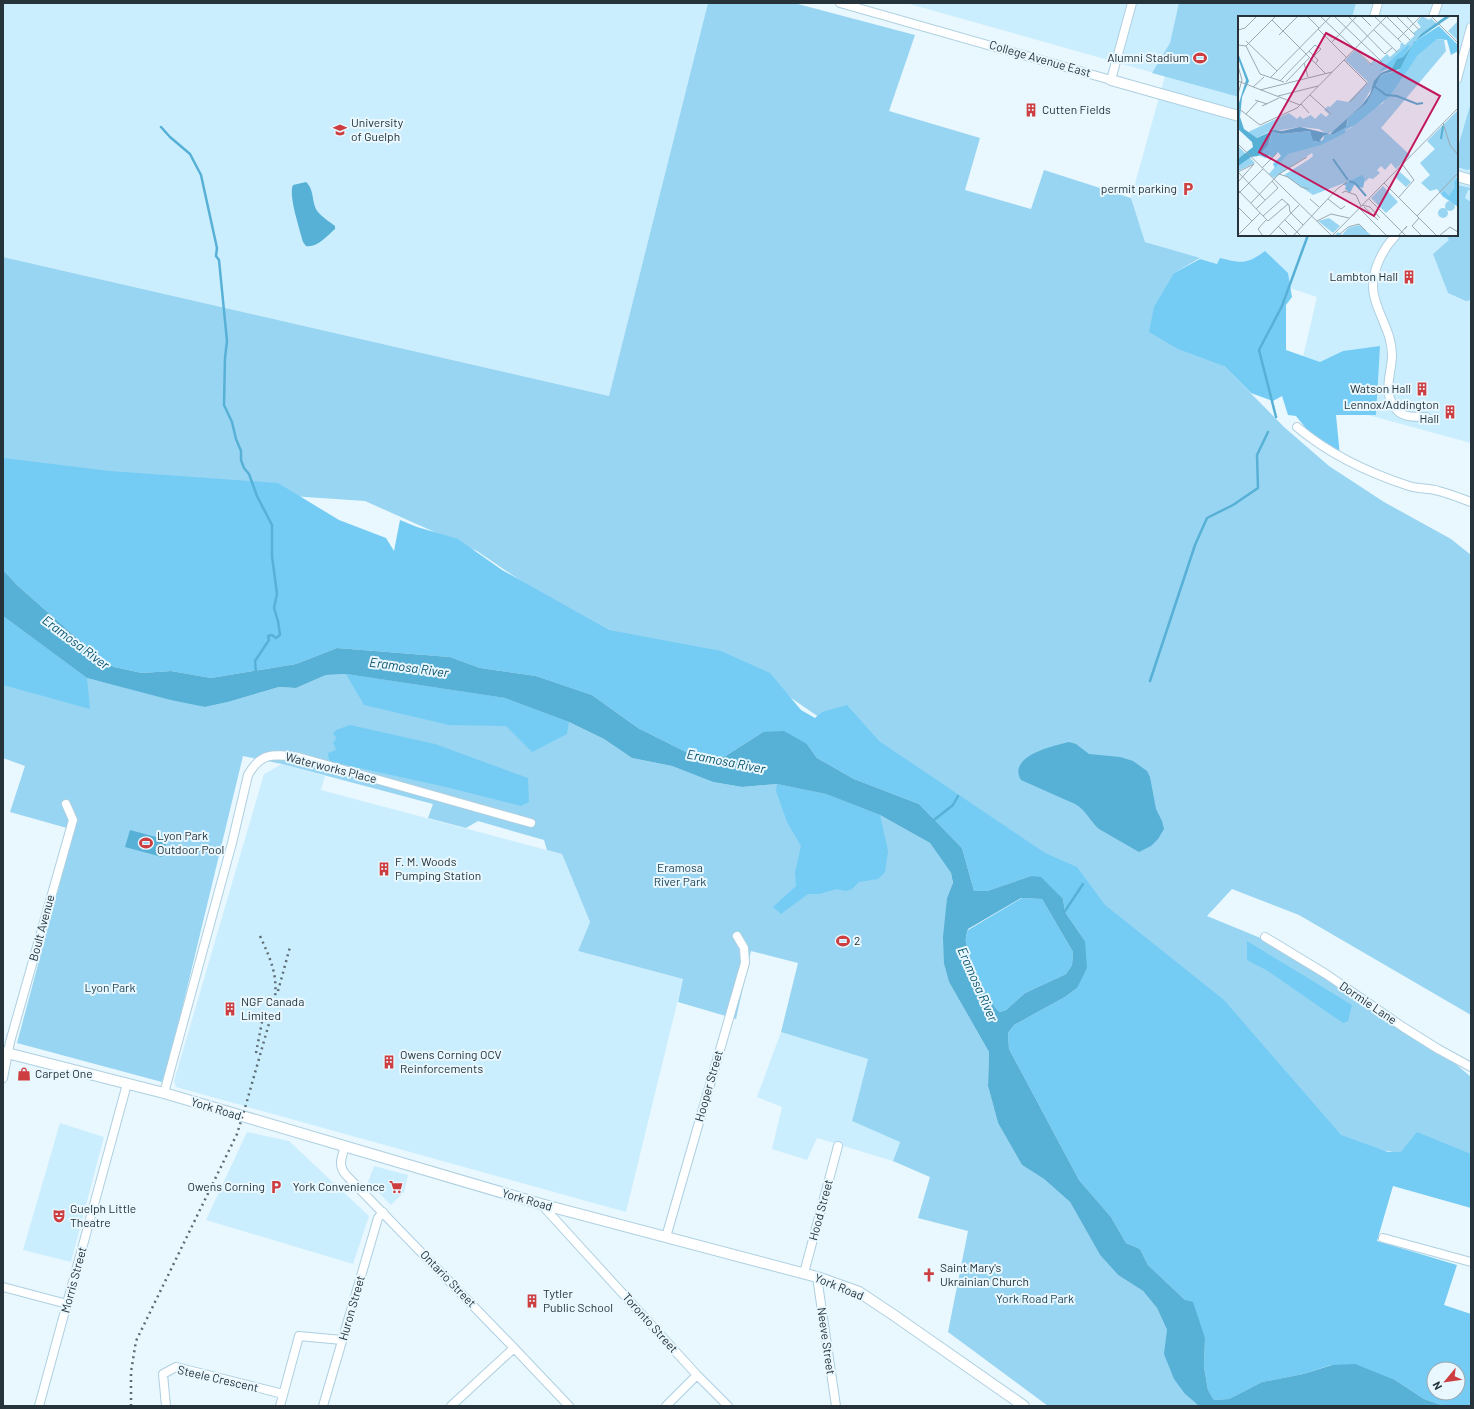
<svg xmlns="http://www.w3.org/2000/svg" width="1474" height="1409" font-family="Barlow,sans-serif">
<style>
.built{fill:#cbeeff;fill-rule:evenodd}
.green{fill:#98d5f2}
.forest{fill:#74ccf4;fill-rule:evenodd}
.water{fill:#57b0d6;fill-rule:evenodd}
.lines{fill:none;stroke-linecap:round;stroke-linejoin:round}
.stream{stroke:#57b0d6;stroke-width:2.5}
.minor-casing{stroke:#aed0e1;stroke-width:10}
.major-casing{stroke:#aed0e1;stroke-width:12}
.minor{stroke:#fff;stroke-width:8}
.major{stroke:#fff;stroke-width:10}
.rail{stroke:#5d6b72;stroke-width:2.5;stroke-dasharray:2 4;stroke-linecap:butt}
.labels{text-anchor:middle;stroke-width:4;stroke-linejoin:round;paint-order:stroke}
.poi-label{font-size:12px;fill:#26333a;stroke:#e9f7fe;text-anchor:start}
.street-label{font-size:12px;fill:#26333a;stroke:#e9f7fe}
.park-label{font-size:12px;fill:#1f4556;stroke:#e9f7fe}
.water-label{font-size:13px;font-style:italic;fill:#09536e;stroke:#e9f7fe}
.inset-river{fill:none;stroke:#57b0d6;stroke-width:2}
.inset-road{fill:none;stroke:#9ba9b0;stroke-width:1}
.view{fill:#c2185b;fill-opacity:0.15;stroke:#c2185b;stroke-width:2}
.inset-edge{fill:none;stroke:#26333a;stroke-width:2}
</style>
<rect width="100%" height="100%" fill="#e9f7fe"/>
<!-- built -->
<path class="built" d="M3,3h705l-99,393 -606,-139z
M906,3h565v440l-177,-48 23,-98 -100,-33 -72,-22 -14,-44 34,-122zM1239,17h218v218h-218z
M282,764l43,12 -4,14 241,64 28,68 -12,29 105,28 -57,233 -450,-125 -2,-6 90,-307z
M781,1032l87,27 -16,62 48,20 -7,20 -76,-23 -10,22 -35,-11 10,-42 -25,-10z
M60,1123l44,14 -33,125 -48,-12z
M247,1132l42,9 80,75 -16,48 -147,-44z
M374,1166l34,9 -4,17 -13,13 -23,-23z"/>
<!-- green -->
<path class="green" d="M708,3h86l121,32 -26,76 91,27 -15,52 66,19 13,-39 87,28 14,44 55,16 -26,15 50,93 60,61 45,39 55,36 67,37 20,16v460l-172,-100 -67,-26 -25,27 56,23 175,110 33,28v83l-71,-7 -76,-11 -255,-253 -317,-218 -159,-41 -116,-79 -112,-50 -194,-13 -168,4v-235l606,139z
M1179,3h177l-4,14h-113v80l-87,-24 18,-30z
M1470,106h1v63l-4,1 -10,-3v-17z
M1457,185l14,3v3l-3,-1 -3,8 6,4v98l-5,1 -18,-8 -15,-39 16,-14 -3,-5h11z
M3,616l84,62 118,29 23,-5 51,-15 17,1 30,-13 20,-1 159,24 64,24 35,17 28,19 40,8 41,16 29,5 35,-3 49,10 54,21 50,28 21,30 2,11 -6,14 -3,66 5,18 40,70 -1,34 10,37 24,42 22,14 26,23 30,53 18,20 25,16 14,17 10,22 18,64 14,12h-151l-100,-74 20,-101 -50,-13 12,-41 -37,-16 7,-19 -48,-21 16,-62 -87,-27 17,-69 -47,-12 -15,68 -58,-17 5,-23 -105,-28 12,-29 -28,-68 -15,-4 -3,-10 -66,-19 -12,7 -38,-10 5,-14 -151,-40 -39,-8 -74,307 -7,19 -145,-39 57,-213 -64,-18 15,-46 -22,-8z"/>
<!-- forest -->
<path class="forest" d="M1265,251l23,22 4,24 -6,8v45l34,12 23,-11 37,-5 -4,69h-40l4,41 -28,-20 -16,-20 -8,-1 -6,-19 -9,5 -22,-8 -27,-27 -46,-17 -29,-17 5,-25 20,-34 26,-14 17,5 3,-6c22,5 26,7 45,-7z
M3,458l107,13 168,12 61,37 47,18 8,13 6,-31 17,7 41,12 44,31 107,60 112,21 49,22 31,37 14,8 7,-6 25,-7 32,36 166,112 32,14 28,38 119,95 117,135 47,17h13l16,-20 54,22v54l-78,-22 -16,55 80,24 -13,40 27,9v92h-27l-20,-7 -29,-19 -64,-15 -28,9 -41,8 -33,17 -15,1 -6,-10 -4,-23 1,-29 -20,-38 -37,-35 -8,-16 -14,-6 -15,-26 -32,-37 -70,-131 -1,-16 6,-8 51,-28 12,-9 8,-47 -20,-29 -2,-13 -32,-23 -44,15h-13l-12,-43 -43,-44 -65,-25 -37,-21 -10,-14 -44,-12 -39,25 -36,-4 -50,-25 -46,-33 -56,-19 -56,-8 -30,-11 -113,-9 -41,16 -85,14 -40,-7 -29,2 -28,-6 -11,-6 -85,-75 -15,-16zM1434,1369h24v24h-24z
M3,616l84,62 3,31 -87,-24z
M346,674l159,24 64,24 -2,12 -35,18 -26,-26 -57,-1 -85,-20z
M350,725l85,19 93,34 1,24 -8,4 -75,-19 -114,-25 -3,-2 -1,-7 8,-3 -3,-8 2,-1 1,-4 -3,-3 3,-4z
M777,784l49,10 54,21 8,36 -3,21 -7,7 -19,3 -7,7 -6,2 -9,-2 -18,5h-11l-27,20 -8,-7 23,-21 -1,-13 6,-27 -14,-24 -11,-31z
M1022,898l20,1 31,53 -1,13 -6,9 -41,19 -19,17 -6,2c-14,-10 -31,-54 -34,-70 -1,-4 1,-9 2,-12z
M1247,941l105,64 -4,16 -5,2 -75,-52 -21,-11z"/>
<!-- water -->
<path class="water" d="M306,182c9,8 5,21 12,30 4,5 12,10 17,14v3c-8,7 -18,19 -29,17l-3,-4c-3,-12 -15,-47 -10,-57z
M3,570l15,16 85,75 11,6 28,6 29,-2 40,7 85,-14 41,-16 113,9 30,11 56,8 56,19 46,33 50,25 36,4 39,-25 21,-1 23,13 10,14 37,21 65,25 43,44 12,43h13l44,-15 10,1 22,22 2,13 20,29 2,27 -10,20 -12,9 -51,28 -6,8 1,16 70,131 32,37 15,26 14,6 8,16 37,35 8,2 12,36 -1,29 4,23 6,10 15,-1 33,-17 41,-8 29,-9 23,-1 40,16 29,19 20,7h-245l-14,-12 -11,-15 -10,-25 3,-24 -10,-22 -14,-17 -25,-16 -18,-20 -30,-53 -26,-23 -22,-14 -24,-42 -10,-37 1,-34 -40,-70 -5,-18 -1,-27 4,-39 6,-15 -2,-10 -21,-30 -50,-28 -54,-21 -49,-10 -35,3 -29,-5 -41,-16 -40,-8 -28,-19 -35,-17 -64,-24 -159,-24 -20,1 -30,13 -17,-1 -51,15 -23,5 -34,-7 -84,-22 -84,-62zM1021,898l21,1 31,53 -1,13 -6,9 -41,19 -19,17 -6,2c-13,-9 -31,-54 -34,-70 -1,-4 1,-9 2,-13z
M1069,742l7,2 13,10 31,3 13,4 14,10 3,6 6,32 6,12 2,8 -6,10 -7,7 -12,6 -40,-23c-9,-8 -13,-19 -24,-25l-54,-24c-14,-24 32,-34 48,-38z
M130,830l37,10 -5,17 -37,-10z"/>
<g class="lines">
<!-- stream -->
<path class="stream" d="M161,127l9,10 20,17 11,21 16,73 -1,8 3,4 8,81 -2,17 -1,47 8,17 4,17 5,12v9l3,8 5,6 8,22 15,29v31l5,38 -3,14 4,13 2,14 -4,3 -4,-3 -4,1 1,4 -14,21 1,12
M1276,417l-17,-67 23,-44 26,-71
M1150,681l45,-136 12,-27 26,-13 25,-17 -1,-33 11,-23
M934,820l19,-15 5,-9
M1063,914l20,-30"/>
<!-- minor casing -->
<g class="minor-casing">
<path id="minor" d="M840,3l271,77 21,-77
M1374,17l4,-14
M1433,17l5,-14
M1457,79l14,-52
M1396,235c-15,16 -28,42 -21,64 5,19 17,35 17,56 0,18 -10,36 3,53 7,10 19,9 31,9
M1297,427c32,27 72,46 112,59 9,3 20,2 30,5 11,3 21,7 32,11
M1265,937l61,37 77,53 35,22 33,18
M3,1078l7,-36 63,-222 -7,-16
M164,1093l68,-250 16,-68c13,-23 25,-21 50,-18l233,66
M345,1147c-4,11 -7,19 1,28l168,173 55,58
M541,1204l156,171 31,31
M666,1237l79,-274 -1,-15 -7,-12
M1383,1238l88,24
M804,1273l34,-127
M817,1277l19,129
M3,1287l64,17
M39,1406l88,-322
M166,1406l-3,-32 13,-7 107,27
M280,1406l19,-70 43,4
M323,1406l55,-188 5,-6
M451,1406l63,-58
M666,1406l31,-31"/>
</g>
<!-- major casing -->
<g class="major-casing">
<path id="major" d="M1111,80l128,36
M1457,176l14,4
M3,1052l161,41 377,111 276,73 42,15 36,24 129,90"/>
</g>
<!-- minor -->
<use href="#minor" class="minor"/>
<!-- major -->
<use href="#major" class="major"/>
<!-- rail -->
<path class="rail" d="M260,936c11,24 19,41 14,68
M278,991l12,-44
M256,1053l6,-31
M131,1406v-34l5,-31 101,-207 8,-26 25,-88"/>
</g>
<!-- icons -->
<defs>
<g id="stadium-bare" transform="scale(1.08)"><path d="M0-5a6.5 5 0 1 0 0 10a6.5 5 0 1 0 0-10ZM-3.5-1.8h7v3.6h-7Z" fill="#cd3e40" stroke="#e9f7fe" stroke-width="2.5" paint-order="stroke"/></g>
<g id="building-bare" transform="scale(1.08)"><path d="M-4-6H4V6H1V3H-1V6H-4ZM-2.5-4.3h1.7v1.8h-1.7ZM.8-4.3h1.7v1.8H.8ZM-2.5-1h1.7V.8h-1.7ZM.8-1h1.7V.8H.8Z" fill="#cd3e40" stroke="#e9f7fe" stroke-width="2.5" paint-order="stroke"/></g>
<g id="university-bare" transform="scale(1.08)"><path d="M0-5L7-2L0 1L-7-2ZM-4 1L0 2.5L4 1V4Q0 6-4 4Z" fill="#cd3e40" stroke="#e9f7fe" stroke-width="2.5" paint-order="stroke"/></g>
<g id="parking-bare" transform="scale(1.08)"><path d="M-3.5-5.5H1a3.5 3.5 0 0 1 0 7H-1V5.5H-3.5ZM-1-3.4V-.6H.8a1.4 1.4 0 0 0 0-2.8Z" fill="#cd3e40" stroke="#e9f7fe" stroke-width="2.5" paint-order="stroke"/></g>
<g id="shop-bare" transform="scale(1.08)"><path d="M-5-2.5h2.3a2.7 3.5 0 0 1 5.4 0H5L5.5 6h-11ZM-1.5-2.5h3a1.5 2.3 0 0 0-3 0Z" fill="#cd3e40" stroke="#e9f7fe" stroke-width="2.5" paint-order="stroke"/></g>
<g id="supermarket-bare" transform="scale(1.08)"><path d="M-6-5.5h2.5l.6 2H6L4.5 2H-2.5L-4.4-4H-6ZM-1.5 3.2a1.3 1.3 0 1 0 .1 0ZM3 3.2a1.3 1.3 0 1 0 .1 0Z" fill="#cd3e40" stroke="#e9f7fe" stroke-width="2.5" paint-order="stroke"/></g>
<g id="theatre-bare" transform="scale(1.08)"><path d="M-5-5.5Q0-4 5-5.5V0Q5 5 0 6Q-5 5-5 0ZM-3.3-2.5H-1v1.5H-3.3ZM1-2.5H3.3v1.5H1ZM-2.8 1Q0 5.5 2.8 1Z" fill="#cd3e40" stroke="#e9f7fe" stroke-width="2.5" paint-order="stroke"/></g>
<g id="church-bare" transform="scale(1.08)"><path d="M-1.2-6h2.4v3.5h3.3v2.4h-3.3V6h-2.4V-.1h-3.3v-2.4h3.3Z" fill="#cd3e40" stroke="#e9f7fe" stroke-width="2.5" paint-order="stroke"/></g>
</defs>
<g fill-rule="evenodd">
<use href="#stadium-bare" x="1200" y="58"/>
<use href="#building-bare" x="1031" y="110"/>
<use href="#university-bare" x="340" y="130"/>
<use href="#parking-bare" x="1188" y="189"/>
<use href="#building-bare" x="1409" y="277"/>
<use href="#building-bare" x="1422" y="389"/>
<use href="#building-bare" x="1450" y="412"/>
<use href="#stadium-bare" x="146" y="843"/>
<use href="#building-bare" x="384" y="869"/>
<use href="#stadium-bare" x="843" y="941"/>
<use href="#building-bare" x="230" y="1009"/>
<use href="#building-bare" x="389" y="1062"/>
<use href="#shop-bare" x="24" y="1074"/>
<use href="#parking-bare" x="276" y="1187"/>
<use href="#supermarket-bare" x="396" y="1187"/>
<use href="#theatre-bare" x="59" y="1216"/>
<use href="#church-bare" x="929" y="1275"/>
<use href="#building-bare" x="532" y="1301"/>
</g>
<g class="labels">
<!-- poi labels -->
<g class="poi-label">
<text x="1189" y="62" text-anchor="end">Alumni Stadium</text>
<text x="1042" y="114">Cutten Fields</text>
<text x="351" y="127">University<tspan x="351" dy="14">of Guelph</tspan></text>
<text x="1177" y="193" text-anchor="end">permit parking</text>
<text x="1398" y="281" text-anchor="end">Lambton Hall</text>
<text x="1411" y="393" text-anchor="end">Watson Hall</text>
<text x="1439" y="409" text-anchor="end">Lennox/Addington<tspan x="1439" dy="14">Hall</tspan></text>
<text x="157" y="840">Lyon Park<tspan x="157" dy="14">Outdoor Pool</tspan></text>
<text x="395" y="866">F. M. Woods<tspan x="395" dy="14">Pumping Station</tspan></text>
<text x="854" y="945">2</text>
<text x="241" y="1006">NGF Canada<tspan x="241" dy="14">Limited</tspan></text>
<text x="400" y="1059">Owens Corning OCV<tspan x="400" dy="14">Reinforcements</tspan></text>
<text x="35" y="1078">Carpet One</text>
<text x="265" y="1191" text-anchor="end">Owens Corning</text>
<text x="385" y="1191" text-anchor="end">York Convenience</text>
<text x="70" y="1213">Guelph Little<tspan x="70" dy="14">Theatre</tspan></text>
<text x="940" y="1272">Saint Mary's<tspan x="940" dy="14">Ukrainian Church</tspan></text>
<text x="543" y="1298">Tytler<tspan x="543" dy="14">Public School</tspan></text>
</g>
<!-- street labels -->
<g class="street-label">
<text transform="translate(1040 59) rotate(16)" y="4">College Avenue East</text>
<text transform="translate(331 768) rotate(14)" y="4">Waterworks Place</text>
<text transform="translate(42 928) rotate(-75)" y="4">Boult Avenue</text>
<text transform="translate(1368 1003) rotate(34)" y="4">Dormie Lane</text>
<text transform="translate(709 1086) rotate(-74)" y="4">Hooper Street</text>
<text transform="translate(216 1109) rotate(17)" y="4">York Road</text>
<text transform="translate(527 1200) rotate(16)" y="4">York Road</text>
<text transform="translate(821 1210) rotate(-75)" y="4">Hood Street</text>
<text transform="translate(448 1279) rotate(46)" y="4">Ontario Street</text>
<text transform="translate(74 1280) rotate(-75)" y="4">Morris Street</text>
<text transform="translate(839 1287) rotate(22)" y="4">York Road</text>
<text transform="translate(352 1308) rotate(-74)" y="4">Huron Street</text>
<text transform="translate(650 1323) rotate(48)" y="4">Toronto Street</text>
<text transform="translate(826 1341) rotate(82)" y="4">Neeve Street</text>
<text transform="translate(218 1379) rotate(13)" y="4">Steele Crescent</text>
</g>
<!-- park labels -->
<g class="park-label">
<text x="680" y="872">Eramosa<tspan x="680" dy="14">River Park</tspan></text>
<text x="110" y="992">Lyon Park</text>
<text x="1035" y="1303">York Road Park</text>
</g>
<!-- water labels -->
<g class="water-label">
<text transform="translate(76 642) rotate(37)" y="5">Eramosa River</text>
<text transform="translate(409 667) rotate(8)" y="5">Eramosa River</text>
<text transform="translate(726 761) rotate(11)" y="5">Eramosa River</text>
<text transform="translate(978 984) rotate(66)" y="5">Eramosa River</text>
</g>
</g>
<!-- overview -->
<g transform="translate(1238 16)">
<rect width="220" height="220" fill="#e9f7fe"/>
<path d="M184,0l7,4 2,-2 7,7 -17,9 -18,23 -22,16 -20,33 -27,25 -7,3 -8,-5 -19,-2 -32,5 -11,6 -9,-6 41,-19 8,6 3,-3 3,3 8,-4 4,4 6,-6 5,4 3,-3 -5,-4 4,-4 2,1 7,-7 11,2 20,-20 -23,-22 10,-10 15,14 4,-4 3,3 10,-9 3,3 10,-9 1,-6 4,3 10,-10 -2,-2 8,-6 -4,-5zM220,5v20l-10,-10zM199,23l7,1 2,11 -65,77 29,27 -14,14 -5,-6 -6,7 -4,-4 -4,4 3,3 -7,6 -4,-1 -4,4v-3l-8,-1 -44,17 -29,-20 24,-15 5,-4 -1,-3 -38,25 -5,-4 19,-22 32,-9 32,-16 10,-11 21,-13 42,-58zM220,94v94l-1,2 -14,-9 -6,-8 -7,2 -9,-8 9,-8 -10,-12 15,-14 -8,-8zM0,130l17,17 -17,8zM162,156l11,10 -5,5 -11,-10zM145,170l15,16 -12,11 -15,-15zM207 190a5 5 0 1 1 10 0a5 5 0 1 1-10 0ZM200 197a5 5 0 1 1 10 0a5 5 0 1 1-10 0ZM91,202l11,8 -7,7 -15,-12zM121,209l13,11h-36l-1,-1 3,-3 4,3 6,-7z" fill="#98d5f2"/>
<path d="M201,10l19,19v6l-7,4 -4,-15 -10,-1 -19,16 -29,42 -34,28 -10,5v3l-24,12 -33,9 -13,14 -2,-4 8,-8 -3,-4 -6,6 -3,-3 -3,3 -8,-3 11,-12 3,-11 9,2 29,-3 5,11 8,-2 1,-5 10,-1 13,-9 1,-7 19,-15 14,-28 18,-5 15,-28zM170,29l2,1 -7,11 -5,1 -6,10 -13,3zM124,159l3,4 -2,9 -9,-3 -4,8 -5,-4 1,-3 -3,-2zM220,161v27l-1,2 -16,-12 3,-3 5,5 6,-9 -1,-5z" fill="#74ccf4"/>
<path d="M208,0h5l-37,26 -14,27 -19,6 -14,28 -19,15 -2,9 -12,7 -10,1 -5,7 -6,-1 -3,-10 -29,3 -9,-2 -4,13 -10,11 -7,1 -13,9v-7l15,-12 -1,-5 -14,-13 1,-26 7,-23 -8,-22v-5l11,28 -7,16 -2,20 4,12 13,9 17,-8 8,1 18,-4 30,7 31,-28 9,-12 4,-13 7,-8 11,-5 5,-9 6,-2 18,-23z" fill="#57b0d6"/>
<path class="inset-river" d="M136,70l12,9 11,1 20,8 6,-1M203,123l2,-13M95,143l15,21M111,165l6,2 11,13"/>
<path class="inset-road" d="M69,0l12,12M82,0l52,49M96,0l48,46M110,0l37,38 7,-6M123,0l10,10M136,0l27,26M158,0l19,19M168,0l13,14M193,0l27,27M149,1l23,23M34,4l53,53M80,13l29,29M0,14l7,-2 12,-12M136,14l23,22M41,19l19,-19M160,23l23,-23M8,25l31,30M93,27l26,-27M0,29l8,1 30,-30M8,30l14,28 24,8M71,35l9,9 -2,3M106,44l23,23 -17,19M66,47l4,14M0,50l4,14 -4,14M32,62l61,-62M0,65l62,24M42,65l35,-36 6,4 -7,7M48,66l24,-25M15,71l11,-10M22,74l72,-18M72,79l21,19M40,80l40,-10M17,84l12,4M63,88l8,9M24,90l17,-8M0,92l22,17 37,-17 90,-92M8,98l12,-13M205,107l7,22 8,10M0,128l94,92M24,152l15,-15M0,156l27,28M0,156l16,-8M41,158l9,3 13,10 8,2M0,166l16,-18M0,174l30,31 20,-17M104,177l3,-2 11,4 5,11M0,178l25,-25M161,181l15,-17 -12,-16M72,183l9,8M90,183l13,10 4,-3M131,183l37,37M13,187l28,-29 28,-17M124,189l8,2 10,11M0,191l14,14M126,191l14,13M121,192l28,28M18,193l22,-21 -6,-7M25,200l19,-17 7,6 1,7 13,13M179,200l41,-43M181,202l-7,8 10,10M47,204l16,16M79,205l14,-7 18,4M40,210l10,10M102,218l8,-7 11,-3 7,7M0,219l22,-22M25,220l-5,-7 8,-9M31,220l30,-31M55,220l44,-47 10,-7M94,220l52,-53M160,220l9,-10 -2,3M199,220l-53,-53 74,-75M201,220l11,-9 8,5"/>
<path class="view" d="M88,17l114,63 -66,120 -115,-64z"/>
<rect width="220" height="220" class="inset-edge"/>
</g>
<!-- border -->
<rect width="1474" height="1409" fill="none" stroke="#26333a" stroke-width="8"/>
<!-- north arrow -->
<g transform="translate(1446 1381) rotate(241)"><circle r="19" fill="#e9f7fe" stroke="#9ba9b0"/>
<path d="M0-3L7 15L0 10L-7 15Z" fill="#cd3e40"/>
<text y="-6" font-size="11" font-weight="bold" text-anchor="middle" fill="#26333a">N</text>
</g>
</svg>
